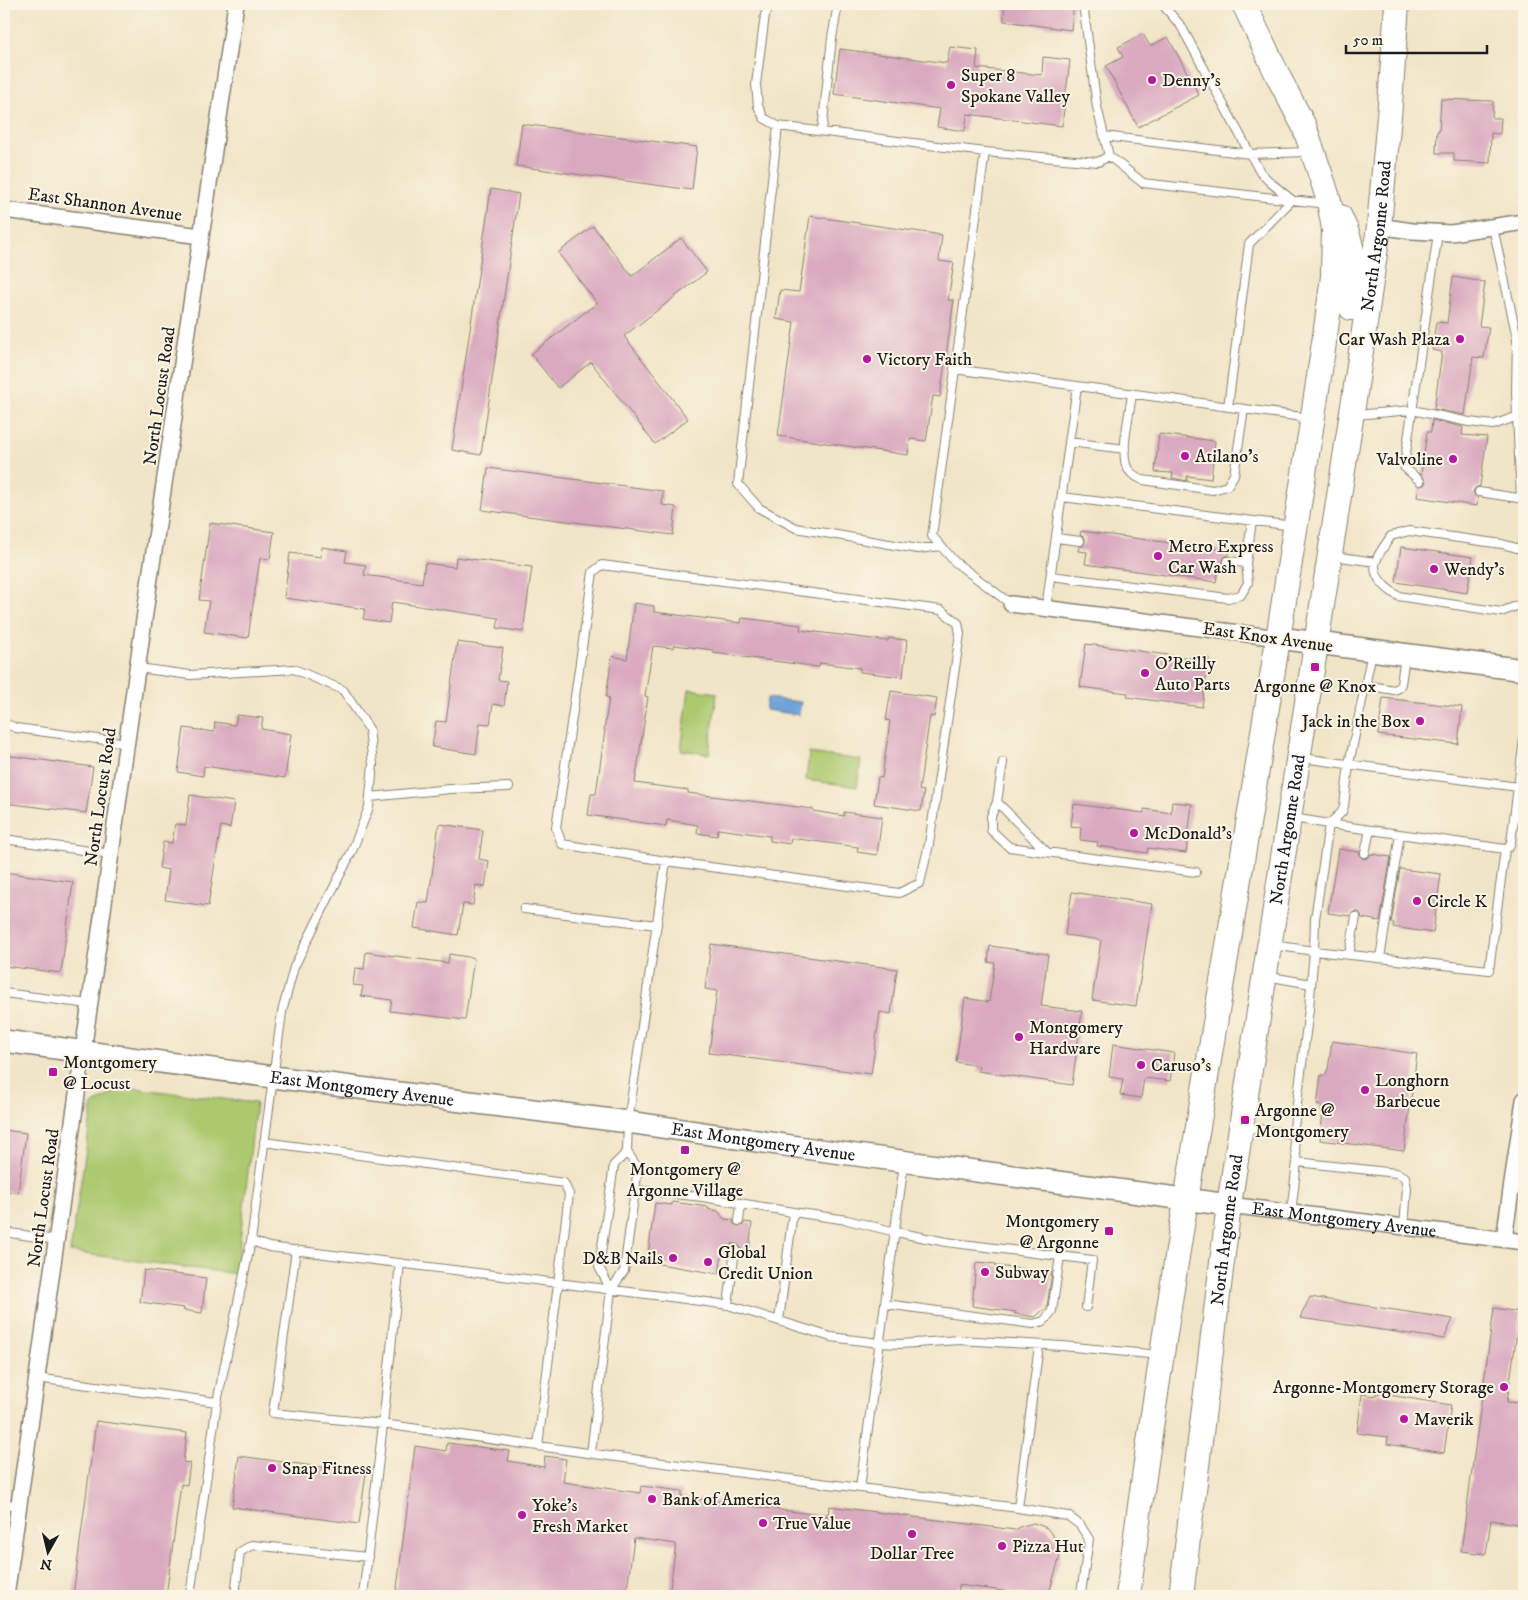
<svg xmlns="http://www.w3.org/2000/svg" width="1528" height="1600" font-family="'IM FELL DW Pica',serif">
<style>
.green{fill:#acc970;stroke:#647246}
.water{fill:#699ed6;stroke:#425d79}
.building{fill:#d9a9bf}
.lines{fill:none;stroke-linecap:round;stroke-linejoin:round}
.lane-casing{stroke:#868072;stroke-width:10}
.street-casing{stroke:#868072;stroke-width:18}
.secondary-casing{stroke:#868072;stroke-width:24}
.primary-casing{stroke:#868072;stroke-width:26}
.lane{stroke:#fff;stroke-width:8}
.street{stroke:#fff;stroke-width:15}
.secondary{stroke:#fff;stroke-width:21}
.primary{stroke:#fff;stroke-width:24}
.poi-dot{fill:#b5179e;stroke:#fcf5e5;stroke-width:2}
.labels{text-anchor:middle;stroke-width:4;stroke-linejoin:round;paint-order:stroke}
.poi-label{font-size:18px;fill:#1c1c1c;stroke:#fcf5e5;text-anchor:start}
.street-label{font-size:18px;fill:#1c1c1c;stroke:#fcf5e5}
</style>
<rect width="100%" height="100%" fill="#fcf5e5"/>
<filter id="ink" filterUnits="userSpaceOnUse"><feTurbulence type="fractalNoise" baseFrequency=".02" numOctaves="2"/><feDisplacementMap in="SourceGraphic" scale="10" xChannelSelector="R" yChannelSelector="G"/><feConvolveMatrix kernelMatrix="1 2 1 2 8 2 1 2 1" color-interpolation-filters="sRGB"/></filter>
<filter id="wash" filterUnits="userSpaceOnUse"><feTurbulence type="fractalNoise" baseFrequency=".0096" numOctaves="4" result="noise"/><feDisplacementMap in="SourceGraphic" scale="20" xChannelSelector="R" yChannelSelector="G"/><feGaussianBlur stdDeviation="1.12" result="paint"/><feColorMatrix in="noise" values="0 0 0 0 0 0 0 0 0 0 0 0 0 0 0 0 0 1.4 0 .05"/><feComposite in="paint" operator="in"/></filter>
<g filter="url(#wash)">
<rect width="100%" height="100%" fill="#f1e5c7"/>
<!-- green -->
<path class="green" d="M689,689l28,4 -8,61 -28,-4z
M809,753l52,7 -4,27 -51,-7z
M125,1087l131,16 -20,171 -166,-22 23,-148z"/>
<!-- water -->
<path class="water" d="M767,698l34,4 -2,13 -34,-5z"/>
<g id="blocks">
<!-- building -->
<path class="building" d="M1004,4h70l-3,26 -67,-9z
M1143,34l7,12 18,-9 31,58 -61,32 -32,-61 17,-9 -5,-10z
M950,47l28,3 -2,18 66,7 1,-18 27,3 -8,66 -95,-12 -2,17 -28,-4 3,-18 -106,-15 6,-45 107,14z
M1441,99l52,2 -1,17h9l-1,16 -9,-1 -1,30 -36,-2v-8h-18l1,-22h2z
M522,124l175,23 -5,43 -176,-24z
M491,189l28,5 -38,261 -29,-5z
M810,216l132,19 -3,26 15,2 -6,37h6l-14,97 -7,-1 -7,45 -16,-2 -2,16 -130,-19 16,-114 -18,-3 4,-29 19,2z
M593,226l39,50 49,-38 26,34 -83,64 64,83 -33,25 -64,-82 -33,26 -27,-34 66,-51 -39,-50z
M1453,277l32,5 -6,44 10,1 -5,31 -11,-1 -8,58 -31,-6 8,-57 -10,-2 4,-28 11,1z
M1432,420l31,7 -1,8 25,2 -7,49 -5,2 -2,4 2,4 3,2 -1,8 -60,-9 2,-11 5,-1 2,-3 -5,-8 6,-42h4z
M1159,434l56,7 -4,38 -24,-3v5l-15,-3 1,-5 -18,-1z
M488,468l175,23 -1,14 14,2 -3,28 -191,-25z
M210,523l64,9 -4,27 -10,-1 -12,80 -44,-6 5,-31 -10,-1z
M1081,531l149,20 -1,4 -4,1 -2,4v4l5,3 -1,4 -9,-1 -2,12 -131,-18 2,-12 -9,-1 1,-4 4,-1 2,-4v-4l-5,-3z
M322,547l25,4 -2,11 21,3 -2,10 58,8 3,-20 30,4 1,-10 76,10 -9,65 -26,-4 2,-10 -107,-16 -3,21 -26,-4 2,-10 -81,-11 6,-45 31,4z
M1401,547l72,10 -6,36 -71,-11z
M634,603l20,3v6l87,11 1,-5 59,7 -1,5 88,11v-3l19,2 -4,37 -43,-5v-4l-40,-5 -1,4 -106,-14 1,-3 -40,-5 -1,3 -20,-2 -8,50 3,1 -13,86 53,7v3l125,16v2l31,5v-4l38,5 -5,38 -20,-3 1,-5 -67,-9 -1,6 -20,-3v-5l-52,-7 -1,7 -20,-3 1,-8 -31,-5 -1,6 -78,-11 3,-21h5l9,-64h-1l5,-32 -3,-1 6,-41 15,3z
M457,642l46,6 -5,32 9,1 -3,25 -11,-2 -3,20 -10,-1 -4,31 -44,-7 4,-26 10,1z
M1086,644l105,14 1,-3 17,3 -7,49 -75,-10 1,-4 -48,-6z
M891,691l46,7 -3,19 -4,-1 -11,74 5,1 -3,20 -47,-7 4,-27 4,1 8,-57 -4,-1z
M1383,698l79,9 -4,37 -80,-9z
M237,715l26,3 -2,11 30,5 -6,44 -81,-12 -1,10 -25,-4 6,-44 30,4 1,-10 20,3z
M4,755l89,12 -7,46 -82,-10z
M190,795l44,7 -4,26 -9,-2 -13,80 -43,-6 4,-30 -10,-2 4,-26 9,1 3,-19 11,1z
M1172,802l20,2 -6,49 -38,-5 -1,5 -50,-7 1,-4 -18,-2 1,-13 -10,-1 3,-22 70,9v-4l27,4z
M439,824l44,6 -4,29 10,2 -4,26 -9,-2 -3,20 -10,-1 -5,31 -44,-7 4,-26 10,1z
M1338,849l21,3 2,5 3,2 5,-2 2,-3 20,3 -11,64 -18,-3 -2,-5 -3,-2 -5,2 -2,3 -22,-3z
M1400,869l41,5 -8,59 -40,-6 1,-4h-3z
M4,872l69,10 -12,91 -57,-7z
M1072,892l80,12 -16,102 -44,-6 9,-60 -36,-5z
M711,944l186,25 -6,45 -11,-2 -9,62 -162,-21 8,-62 -12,-2z
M990,946l58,8 -7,52 41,5 -10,74 -94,-14 1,-5 -23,-4 9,-64 24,4 6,-39 -7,-1z
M366,952l82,11 1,-9 25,4 -9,62 -75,-9 2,-11 -31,-4 2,-10 -10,-1 2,-17 9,1z
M1332,1041l85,13 -13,97 -84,-11 3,-29h-2l1,-5 -5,-1 4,-30h5l1,-5h1z
M1113,1044l61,9 -4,28 -26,-3 -3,20 -21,-3 3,-16 -14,-2z
M4,1130l22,3 -8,60 -14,-2z
M672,1202l36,5v2l10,2 6,8 9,1 1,4 4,2h4l3,-4 7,1 -3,28 -8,-1 -1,-4 -4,-2h-4l-2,4 -7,-1 -4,27 -72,-12 8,-59 17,2z
M978,1262l18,2v2l56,6 -5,35 -12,10 -20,-3 1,-2 -44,-6 4,-42z
M144,1270l62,8 -4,35 -19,-3 1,-2 -44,-6z
M1310,1297l143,22 -9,20 -144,-21z
M1494,1308l26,4 -13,90 17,1v122l-33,-5 -5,34 -25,-3z
M1376,1393l75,12 -7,48 -57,-9 1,-7 -31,-4 5,-39 14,2z
M96,1421l91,12 -4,29 7,1 -3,22 -6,-1 -15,112h-93z
M447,1443l63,8 -2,10 36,6 1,-11 21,3 -3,23 77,11 1,-7 41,5v6l146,19 1,-10 186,24 7,-4 12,-3 13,5 9,12 4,16 -12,40h-23v-2l-66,-9 -1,11h-289l7,-52 -42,-6 -8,58h-230l19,-150 31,5z
M239,1456l127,17 -7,51 -127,-17z"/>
</g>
</g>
<g filter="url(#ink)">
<use href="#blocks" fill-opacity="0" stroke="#868072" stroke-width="1"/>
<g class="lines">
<!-- lane casing -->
<g class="lane-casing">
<path id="lane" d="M771,4l-6,11 -9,69 2,22 6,12 14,8 207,26 113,10 11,-6
M1083,4l14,103 12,49 34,27 184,21
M1162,4l19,22 79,146 11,11 21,17 -43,44 -21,163
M778,126l-40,358 21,24 37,20 122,21 23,-3
M822,131l10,-93 6,-34
M1104,136l146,18 58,-2
M985,152l-53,384 23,26 56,42
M1493,227l24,111 -1,55 5,105
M954,369l356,49
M1132,394c-2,18 -11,54 -6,71 2,7 10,12 17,15l70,10 14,-4 7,-11 10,-66
M1355,415l57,-5 57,12 24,3 31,-11
M1069,442l56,7
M1420,481l-16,-14 34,-234
M1479,492l45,7
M1062,497l232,29
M1056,538l24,3
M1524,550l-22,-6 -93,-13 -18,5c-5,8 -12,16 -15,25 -5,16 11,28 22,35l103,16 18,-7 5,-6
M1333,556l43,6
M1228,561l18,2 6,-42
M602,565l339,45 17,13 2,11 -31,210 -9,39 -21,10 -233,-32 -104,-17 -6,-16 37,-256z
M1051,576l177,22 13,-3 7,-12 -2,-20
M1046,608l31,-222
M138,668l52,7 104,-6 49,21 26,39 4,35 -4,43 -17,44 -58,116 -12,45 -31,229 18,6 409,51 50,7 103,32 48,6 21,1 59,-4 103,6 98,9
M1365,685l29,5 5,-2 2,-4 4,-28
M4,723l12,5 111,15
M1302,758l216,29
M1003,762l-6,40 50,50
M370,797l80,-8 59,-2
M997,802l-6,14v14l18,17 187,25
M1293,818l36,6 -14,95 -1,32 175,19 16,-121
M1329,824l176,25 4,-2 2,-5 13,-103
M1329,824l13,-12 2,-6 5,-42 23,-112
M4,839l107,15
M1365,853l5,-23
M524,909l133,16
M1272,945l42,6 -5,58 -16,126
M1349,955l7,-38
M1380,958l20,-124
M1266,976l45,8
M4,993l85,11
M1243,1127l50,7 4,28 -6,51
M264,1142l300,41 5,11 -31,252
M1297,1162l99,11 9,4 2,11 -3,39
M636,1190l67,7 90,15
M739,1221l2,-17
M4,1232l52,8
M296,1250l-23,163 110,11 226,32 409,52
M611,1290l-12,-23 15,-102 13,-13
M886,1304l147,20 11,-3 8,-10 8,-55
M728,1305l7,-56
M779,1320l14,-108 54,8 49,12 50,10 146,18 -6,47
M1039,1345l-21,163 50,8 12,9 9,14 -8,54 -3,3
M36,1378l181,24
M591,1453l20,-163 13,-19 14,-103 -11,-16 1,-30 38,-261
M860,1488l44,-325
M4,1504l15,1
M235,1595l16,1
M190,1596l27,-194 34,-161
M235,1596l5,-44 12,-7 116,12
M363,1596l20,-172 17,-161"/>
</g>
<!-- street casing -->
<g class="street-casing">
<g id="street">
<path d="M4,210l197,26"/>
<path d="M1379,226l33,5 39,2 73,-11"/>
<path d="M1011,604l268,34"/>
<path id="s1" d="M1229,1205l295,37"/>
<path d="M1504,1239l20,-139"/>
<path d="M6,1596c72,-531 149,-1062 230,-1592"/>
</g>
</g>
<!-- secondary casing -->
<g class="secondary-casing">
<g id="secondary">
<path d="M1279,638l245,32"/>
<path id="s2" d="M4,1041l269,36 355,45 191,28 410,55"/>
</g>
</g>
<!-- primary casing -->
<g class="primary-casing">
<g id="primary">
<path d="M1340,217c17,33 15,55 11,91"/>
<path d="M1128,1596c45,-353 112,-702 165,-1054 14,-88 29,-177 40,-266l1,-47 -5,-28 -8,-25 -17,-50 -24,-46 -36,-76"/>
<path id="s3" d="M1181,1596l48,-391 126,-812 24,-167 11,-121 7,-101"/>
</g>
</g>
<!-- lane -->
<use href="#lane" class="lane"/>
<!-- street -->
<use href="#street" class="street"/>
<!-- secondary -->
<use href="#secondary" class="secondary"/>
<!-- primary -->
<use href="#primary" class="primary"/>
</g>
</g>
<!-- markers -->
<g class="poi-dot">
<circle cx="1152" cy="80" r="5"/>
<circle cx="951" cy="85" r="5"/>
<circle cx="1460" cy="339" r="5"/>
<circle cx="867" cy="359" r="5"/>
<circle cx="1185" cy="456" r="5"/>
<circle cx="1453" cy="459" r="5"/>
<circle cx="1158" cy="556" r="5"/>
<circle cx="1434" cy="569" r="5"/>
<rect x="1310" y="662" width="10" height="10" rx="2.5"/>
<circle cx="1145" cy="673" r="5"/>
<circle cx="1420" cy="721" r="5"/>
<circle cx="1134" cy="833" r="5"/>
<circle cx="1417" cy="901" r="5"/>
<circle cx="1019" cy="1037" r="5"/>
<circle cx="1141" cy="1065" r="5"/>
<rect x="48" y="1067" width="10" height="10" rx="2.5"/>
<circle cx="1365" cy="1090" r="5"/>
<rect x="1240" y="1115" width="10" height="10" rx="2.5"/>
<rect x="680" y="1145" width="10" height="10" rx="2.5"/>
<rect x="1104" y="1226" width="10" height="10" rx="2.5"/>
<circle cx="673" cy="1258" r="5"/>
<circle cx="708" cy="1262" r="5"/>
<circle cx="985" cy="1272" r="5"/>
<circle cx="1504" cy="1387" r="5"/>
<circle cx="1404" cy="1419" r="5"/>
<circle cx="272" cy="1468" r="5"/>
<circle cx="652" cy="1499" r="5"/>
<circle cx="522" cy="1515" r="5"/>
<circle cx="763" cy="1523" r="5"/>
<circle cx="912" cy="1534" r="5"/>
<circle cx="1002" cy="1546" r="5"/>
</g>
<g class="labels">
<!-- poi labels -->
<g class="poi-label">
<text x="961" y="81">Super 8<tspan x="961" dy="21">Spokane Valley</tspan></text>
<text x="1162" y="86">Denny's</text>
<text x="1450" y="345" text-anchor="end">Car Wash Plaza</text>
<text x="877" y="365">Victory Faith</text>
<text x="1195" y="462">Atilano's</text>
<text x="1443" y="465" text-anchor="end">Valvoline</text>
<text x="1168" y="552">Metro Express<tspan x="1168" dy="21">Car Wash</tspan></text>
<text x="1444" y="575">Wendy's</text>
<text x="1155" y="669">O'Reilly<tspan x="1155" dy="21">Auto Parts</tspan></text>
<text x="1315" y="692" text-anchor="middle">Argonne @ Knox</text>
<text x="1410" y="727" text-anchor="end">Jack in the Box</text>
<text x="1144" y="839">McDonald's</text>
<text x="1427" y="907">Circle K</text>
<text x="1029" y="1033">Montgomery<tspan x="1029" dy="21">Hardware</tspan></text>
<text x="63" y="1068">Montgomery<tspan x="63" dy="21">@ Locust</tspan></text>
<text x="1151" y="1071">Caruso's</text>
<text x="1375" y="1086">Longhorn<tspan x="1375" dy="21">Barbecue</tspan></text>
<text x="1255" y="1116">Argonne @<tspan x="1255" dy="21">Montgomery</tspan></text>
<text x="685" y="1175" text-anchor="middle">Montgomery @<tspan x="685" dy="21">Argonne Village</tspan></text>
<text x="1099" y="1227" text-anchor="end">Montgomery<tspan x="1099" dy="21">@ Argonne</tspan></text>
<text x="718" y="1258">Global<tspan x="718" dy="21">Credit Union</tspan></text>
<text x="663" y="1264" text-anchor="end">D&amp;B Nails</text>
<text x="995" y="1278">Subway</text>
<text x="1494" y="1393" text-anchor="end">Argonne-Montgomery Storage</text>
<text x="1414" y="1425">Maverik</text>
<text x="282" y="1474">Snap Fitness</text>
<text x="662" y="1505">Bank of America</text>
<text x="532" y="1511">Yoke's<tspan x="532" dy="21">Fresh Market</tspan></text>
<text x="773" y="1529">True Value</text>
<text x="1012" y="1552">Pizza Hut</text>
<text x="912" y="1559" text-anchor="middle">Dollar Tree</text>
</g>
<!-- street labels -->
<g class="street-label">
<text transform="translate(105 204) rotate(8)" y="6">East Shannon Avenue</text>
<text dy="6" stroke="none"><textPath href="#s3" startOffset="1374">North Argonne Road</textPath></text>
<text transform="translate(159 396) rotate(-82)" y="6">North Locust Road</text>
<text transform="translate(1268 637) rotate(8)" y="6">East Knox Avenue</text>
<text transform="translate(100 797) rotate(-82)" y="6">North Locust Road</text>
<text dy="6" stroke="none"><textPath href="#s3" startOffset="774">North Argonne Road</textPath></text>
<text dy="6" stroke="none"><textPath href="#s2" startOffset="361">East Montgomery Avenue</textPath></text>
<text dy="6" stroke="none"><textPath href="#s2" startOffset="766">East Montgomery Avenue</textPath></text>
<text transform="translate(43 1198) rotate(-82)" y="6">North Locust Road</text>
<text dy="6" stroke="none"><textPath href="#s1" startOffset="116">East Montgomery Avenue</textPath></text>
<text dy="6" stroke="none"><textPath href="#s3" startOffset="369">North Argonne Road</textPath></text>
</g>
</g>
<!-- margin -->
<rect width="1528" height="1600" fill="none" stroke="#fcf5e5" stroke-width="20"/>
<!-- north arrow -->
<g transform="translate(48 1552) rotate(188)" stroke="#fcf5e5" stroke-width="4" paint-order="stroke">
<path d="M0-4L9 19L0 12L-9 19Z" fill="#1c1c1c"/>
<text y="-8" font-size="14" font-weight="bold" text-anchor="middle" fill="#1c1c1c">N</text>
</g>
<!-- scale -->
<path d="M1346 45v8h141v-8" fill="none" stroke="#1c1c1c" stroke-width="2.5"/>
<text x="1353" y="45" font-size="15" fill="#1c1c1c" stroke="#fcf5e5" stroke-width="4" paint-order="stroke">50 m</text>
</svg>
